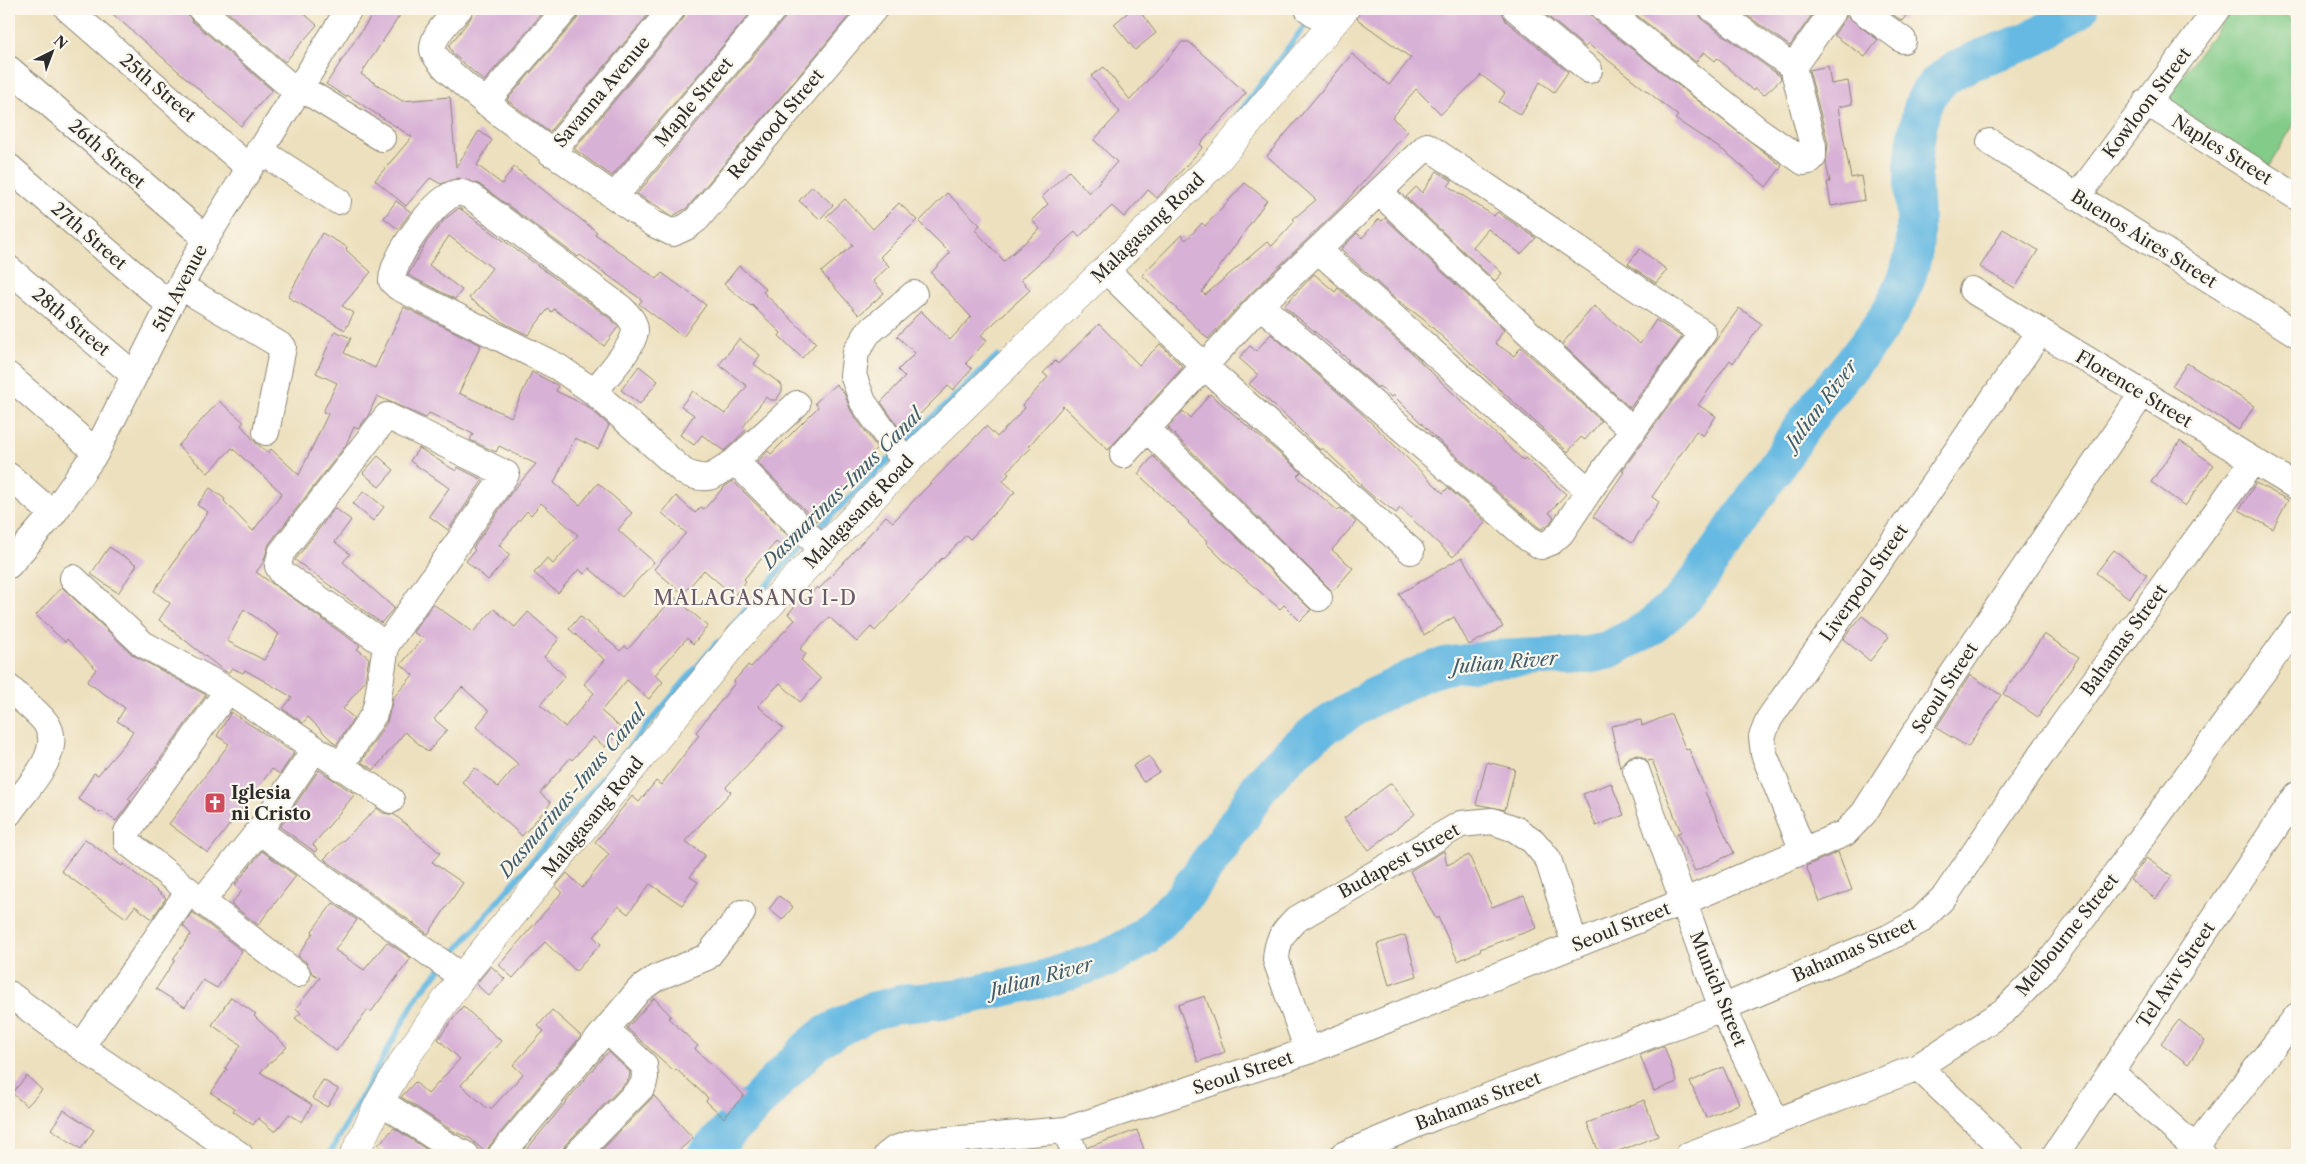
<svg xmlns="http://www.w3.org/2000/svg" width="2306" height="1164" font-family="'Libre Caslon Text',serif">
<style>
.green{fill:#82cb88;stroke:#567b5a}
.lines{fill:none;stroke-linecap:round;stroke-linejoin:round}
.stream{stroke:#66b9e2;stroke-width:6}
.river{stroke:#66b9e2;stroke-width:38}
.building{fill:#d8b1d6;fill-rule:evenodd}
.minor-casing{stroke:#8c8674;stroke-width:28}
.major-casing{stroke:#8c8674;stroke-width:29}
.minor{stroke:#fff;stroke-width:26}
.major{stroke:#fff;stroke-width:28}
.labels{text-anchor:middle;stroke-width:4.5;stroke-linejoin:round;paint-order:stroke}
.street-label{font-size:18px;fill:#2b2b2b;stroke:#fbf7ec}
.poi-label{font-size:18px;font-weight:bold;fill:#2b2b2b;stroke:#fbf7ec;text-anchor:start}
.water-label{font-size:19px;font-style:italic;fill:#405d6b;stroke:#fbf7ec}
.quarter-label{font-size:20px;letter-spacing:1px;fill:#685a67;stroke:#fbf7ec}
</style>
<rect width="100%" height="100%" fill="#fbf7ec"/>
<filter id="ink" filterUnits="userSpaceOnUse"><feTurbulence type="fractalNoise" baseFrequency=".02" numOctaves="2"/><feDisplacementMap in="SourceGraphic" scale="10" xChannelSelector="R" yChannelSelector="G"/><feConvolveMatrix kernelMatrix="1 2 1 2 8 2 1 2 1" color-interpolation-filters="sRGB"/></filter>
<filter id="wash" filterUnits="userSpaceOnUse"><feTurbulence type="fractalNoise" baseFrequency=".0096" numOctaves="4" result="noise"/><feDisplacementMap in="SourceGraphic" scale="20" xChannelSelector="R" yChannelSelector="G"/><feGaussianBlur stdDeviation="1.12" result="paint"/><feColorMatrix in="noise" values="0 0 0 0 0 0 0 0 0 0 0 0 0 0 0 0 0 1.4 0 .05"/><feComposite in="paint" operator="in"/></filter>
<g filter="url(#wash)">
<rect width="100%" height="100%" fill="#ede0be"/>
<!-- green -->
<path class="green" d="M2233,9h44l20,14v96l-28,47 -105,-67z"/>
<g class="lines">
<!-- stream -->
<path class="stream" d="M1237,116l72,-96
M901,448l96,-92
M813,533l81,-78
M731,627l75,-87
M448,960l270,-318
M329,1155l89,-160 23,-27"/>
<!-- river -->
<path class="river" d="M706,1155l102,-106 17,-14 47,-24 29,-7 51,-5 92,-20 62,-20 24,-13 15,-10 38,-38 57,-79 18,-30 20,-23 14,-14 26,-21 49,-31 56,-27 22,-7 48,-7 95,-4 18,-4 42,-22 32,-27 18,-22 94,-137c38,-65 109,-116 122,-193 4,-29 -2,-52 -1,-80 1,-16 3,-33 6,-48 2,-10 4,-21 10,-29 22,-30 65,-38 98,-52 19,-8 36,-20 52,-32"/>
</g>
<g id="blocks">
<!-- building -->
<path class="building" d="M107,9h79l5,11 81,70 -31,36z
M224,9h75l18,16 -32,37z
M376,9h28l-43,65 41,27 48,-4 6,70 23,-36 13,9 -15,25 25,19 12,-17 83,65 -2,2 62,45 5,-6 44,32 -23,32 -44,-33 3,-4 -62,-45 -2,2 -99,-73 -21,-6 -17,6 -11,-6 -24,28 -31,-26 37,-43 -65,-42 -1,2 -20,-13z
M475,9h71l-62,72 -31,-27 -4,-8 21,-27z
M581,9h72l-104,123 -42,-32 70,-81z
M687,9h67l-142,167 -38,-27 109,-130z
M788,9h67l-168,199 -14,8 -36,-22 147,-175z
M1132,9h6l18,24 -21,17 -21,-26z
M1360,9h141l5,12 62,51 -14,20 -14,-10 -19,33 -22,-13 6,-9 -24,-18 -40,39 -25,-25 -24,29 16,13 -66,75 -92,88 -42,45 -66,-64 39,-40 5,5 16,-17 3,3 40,-43 22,17 -65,92 3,3 62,-53 5,4 23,-25 -2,-2 23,-19 -49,-44 85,-102 37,31 22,-27 -54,-39z
M1539,9h51l1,6 5,6 186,145 -16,21 -39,-34 -52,-34 3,-3 -90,-72 -3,3z
M1629,9h69l2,7 4,5 76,55 1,3 -17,16 -9,-7 -2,3 -36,-33 -2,3 -11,-9 -8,10z
M1738,9h78l-26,37z
M1885,9h26l-9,12z
M1847,16l31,24 -13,17 -31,-22z
M1182,42h7l57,51 -46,51 3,3 -46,51 -9,-8 -24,27 -12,-11 -33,31 -4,-5 -54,47 9,11 -49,45 6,5 -21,23 6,6 -19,21 -5,-4 -41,41 -3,-3 -5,4 -18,-26 24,-25 -7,-7 17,-17 -18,-17 24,-25 29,29 21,-23 -40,-44 19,-20 -31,-31 28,-29 33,32 -5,5 29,31 36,-32 -8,-9 16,-16 -6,-7 27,-26 20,22 28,-31 -23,-22 26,-28 -29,-36 13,-9 26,33z
M1828,66l3,18 17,-3 4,23 -14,3 4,23 9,48 10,-2 4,24 -34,6 -4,-24h3l-4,-18 2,-21 -19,-73z
M1437,171l15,10 -4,5 46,30 3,-4 39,26 -15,16 -33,-25 -15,18 29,26 -7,8 -89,-84 10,-10 6,6z
M812,186l21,19 -13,14 -21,-18z
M845,199l28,30 26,-26 18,17 -37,37 9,9 -16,15 11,12 -25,22 -38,-43 32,-27 -27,-28z
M396,201l15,11 -13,17 -14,-11z
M459,208l152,111 7,8 -14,19 -50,-37 -2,3 -4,-3 -20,26 -24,-12 -35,-25 23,-30 -43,-32 -20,29 33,25 -7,9 -47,-24 19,-34 18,-22z
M1385,218l119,112 -9,13 19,13 7,-9 80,74 -16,19 -4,-3 -13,15 -145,-133 -31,-23 -51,-47 16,-16 5,5 17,-19 3,2z
M2003,229l35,21 -23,38 -35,-21z
M322,233l25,14 -1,3 25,22 -29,34 12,7 -9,17 -57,-33z
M1640,249l27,21 -11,13 -28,-19z
M739,266l27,23 -3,3 53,51 -14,15 -23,-22 2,-3 -29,-28 -1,1 -27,-22z
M1314,274l21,18 3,-4 70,62 115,110 2,-2 41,36 -17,19 5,4 -4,6 -8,6 -4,-2 -101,-88 -44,-44 -2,2 -12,-11 -1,2 -31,-27 2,-1 -65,-54z
M1594,306l46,38 16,-24 26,17 -52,71 -68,-64z
M404,307l77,38 -22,48 52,24 21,-45 25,13 1,1 -2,5 31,15 22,19 -11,24 -23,-11 -21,45 26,22 18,-22 34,30 -14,17 36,32 -32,35 -33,-29 -5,6 -5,-5 -21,24 -24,-20 13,-15 6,6 25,-29 -37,-32 -10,12 -4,-4 -28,34 11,10 -22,25 -22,-19 9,-11 -2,-2 38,-55 25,-29 -37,-18 -3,6 -26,-12 3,-6 -14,-7 -30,-14 -3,5 -49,-22 -9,20 -10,13 -4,-2 -8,18 -77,99 -6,19 -7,9 104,74 -3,3 12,9 -4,23 -22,28 11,9 -18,27 -28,-28 -5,6 -20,-14 9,-12 -47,-27 -2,3 -11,-5 -4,5 -5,-3 -64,-50 11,-17 -16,-12 54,-79 -11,-7 13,-17 15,11 -1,2 29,30 29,-38 -50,-45 -24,25 -30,-27 41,-45 25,21 -3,3 15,18 12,10 3,-4 28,26 29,-61 -5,-2 14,-29 -21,-10 19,-42 16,7 -7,15 31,15zM244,609l35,25 -15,26 -37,-19z
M1739,308l23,16 -29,39 -3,-3 -32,45 18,11 -13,20 -7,-5 -44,66 7,5 -27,41 -39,-26 31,-45 -2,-1z
M1099,324l40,41 21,-21 23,23 -75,83 -45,-44 -34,40 2,2 -25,24 3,2 -6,7 12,11 -45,47 -4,-4 -23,24 -1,-1 -67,73 -4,-4 -14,15 -28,-25 -29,32 6,5 -5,6 20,19 -21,23 -20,-19 -22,23 25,22 -57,59 5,5 -46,49 20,14 -15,22 8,5 -16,23 -32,-21 -22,30 -10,-8 -24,31 7,7 -25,27 -31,-29 -32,36 -14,-13 63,-73 -6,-6 11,-13 15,15 27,-34 -14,-12 37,-46 7,6 17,-21 5,4 38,-50 -3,-3 39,-49 -1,-2 14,-16 3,2 44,-47 -7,-6 13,-15 3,3 13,-15 2,2 67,-73 7,6 93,-96 11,11 28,-29 -2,-3 25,-28 -5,-4 12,-12 3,3z
M1271,334l87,76 85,83 5,-5 38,34 -33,35 -53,-49 -4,5 -19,-15 -1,1 -16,-14 1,-1 -39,-36 -2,2 -35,-35 -36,-31 9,-9 -19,-17 11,-12 6,5z
M739,339l21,16 -6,9 28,21v6l-6,9h-7l-3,-3 -23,30 3,3 -22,21 -22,-16 -8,10 -14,-10 14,-20 -13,-9 12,-15 32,23 22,-28 -28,-21z
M2187,363l67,43 -15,24 -67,-44z
M639,366l19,15 -18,23 -19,-14z
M836,384l8,9 7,18 26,37 -14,14 6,6 -23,22 -2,-3 -28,34 -59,-59 11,-11 3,3 47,-47 -3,-4z
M1210,394l91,78 -4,4 41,35 2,-3 16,14 -24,28 21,18 -18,21 -4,1 -163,-162 15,-17 7,7z
M2180,441l34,24 -29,41 -34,-24z
M419,448l37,23 1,-4 26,13 -35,50 -19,-14 20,-28 -39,-27z
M378,456l16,14 -15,17 -16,-14z
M1153,456l158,154 -11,11 -16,-16 -4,4 -57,-49 -17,-17 1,-2 -19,-18 1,-1 -51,-48z
M733,481l62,62 -8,8 -11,-9 -32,37 2,2 -12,15 -30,-26 -21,24 -29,-25 32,-36 -24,-20 14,-17 19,17 6,-6 3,2 20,-22z
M2256,483l32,17 -15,29 -34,-19z
M364,491l20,16 -11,14 -20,-17z
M335,508l16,12 -16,22 15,12 -7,8 51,46 -13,15 -86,-63z
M109,547l28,18 -19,28 -27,-19z
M2114,550l33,25 -18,23 -33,-25z
M1462,557l41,70 -34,18 -15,-28 -30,18 -25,-41z
M62,587l71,68 73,40 -50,70 -28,34 3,2 -15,20 -14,-10 -2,2 -22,-14 16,-26 4,2 29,-34 6,-10 -16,-10 8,-13 -38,-26 9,-13 -29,-30 -2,3 -29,-27z
M674,597l34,29 -15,18 -6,-6 -32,37 8,7 -14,17 -22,-19 -26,31 20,17 -16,19 -12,-10 -21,23 -2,-2 -30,35 11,10 -29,33 -60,-54 13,-14 23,19 20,-23 -42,-37 13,-16 -27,-24 -28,32 13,11 -19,22 -23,-20 -31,38 -13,-8 26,-40 6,-24 20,-23 -12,-11 22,-26 -10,-6 20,-28 40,28 21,-23 21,18 13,-15 31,27 -15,18 21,19 -25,29 25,22 29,-34 -10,-9 21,-24 -36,-31 11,-13 40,35 5,-5 3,3z
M1862,616l27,21 -19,24 -27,-22z
M2044,634l35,23 -41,60 -35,-23z
M1970,675l31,20 -33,52 -32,-19z
M231,712l63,41 -14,21 -8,-5 -64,84 -39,-29 60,-80 -12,-8z
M1671,714l15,36 3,-1 17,42 -1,1 29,61 -39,18 -18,-38 4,-1 -29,-72 -4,1 -9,-6 -8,1 -6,4 -5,8 -9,-42 30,-6 1,6z
M1149,756l10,16 -16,10 -10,-16z
M1487,762l28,7 -10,41 -29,-6z
M319,770l36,24 -42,51 4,4 -2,3 -35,-25z
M1391,783l24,31 -46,36 -25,-32z
M1611,783l13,32 -28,11 -13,-32z
M377,808l6,5 12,2 45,38 -8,9 31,21 -35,51 -104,-75z
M85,839l37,27 1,-2 43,34 -14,21 -17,-13 -9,12 -65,-47z
M262,851l34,25 -38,49 -27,-21 11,-13 -7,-6z
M1444,851l3,14 22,-10 23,52 32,-12 13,33 -57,21 1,1 -23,11 -20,-44 -2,2 -26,-48z
M1838,852l14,38 -32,12 -14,-36z
M2146,858l26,18 -16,23 -26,-19z
M779,896l14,11 -11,13 -13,-11z
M333,903l24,17 -22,30 29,20 23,-28 24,16 -40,54 -3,-2 -32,41 -41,-33 6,-5 -5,-5 24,-30 -8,-5 -6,-11 -8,-6 15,-23 -1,-2z
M192,912l50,39 -25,37 -14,-8 -18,27 -29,-18 19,-29 -2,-1 18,-25 -8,-8z
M1405,935l12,41 -28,9 -12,-41z
M491,966l14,13 -16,17 -13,-12z
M1205,996l20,56 -27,10 -20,-57z
M231,997l25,17 -2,2 33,31 -27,25 52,33 -10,17 -13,-8 -14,18 -17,-14 -5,7 -20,-14 2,-3 -24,-15 16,-24 -2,-1 16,-23 -29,-20z
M654,998l17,18 -3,2 30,28 -3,3 49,46 -20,23 -18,-17 2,-3 -32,-29 -2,2 -47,-43z
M463,1006l38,35 -40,44 27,24 2,-2 1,2 32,-35 -10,-9 31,-34 -6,-5 14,-16 29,26 -91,109 -4,8 -15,-14 -18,-8 -52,-34 14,-15 13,12 32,-35 -22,-20z
M2179,1020l26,21 -17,23 -27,-21z
M1664,1046l13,36 -23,9 -14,-36z
M609,1052l21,20 -1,7 -64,66 -4,10h-39l81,-98z
M1723,1067l16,37 -33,14 -16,-36z
M27,1076l15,14 -15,16 -15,-13z
M323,1080l15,9 -11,18 -15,-9z
M654,1096l39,42 -19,17h-77z
M1644,1100l14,36 -50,19h-8l-13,-32z
M64,1110l30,20 -13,19 -30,-20z
M394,1128l41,27h-45l-12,-10z
M1137,1130l9,25h-56l-2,-8z"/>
</g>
</g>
<g filter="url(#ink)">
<use href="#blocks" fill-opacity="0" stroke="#8c8674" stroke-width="1"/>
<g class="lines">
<!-- minor casing -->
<g class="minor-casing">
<path id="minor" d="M68,9l180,158
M201,9l96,83
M459,9c-9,11 -27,25 -26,41 2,25 190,152 221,174l19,9 15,-7 9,-7 177,-210
M1308,9l23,16
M1516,9l73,61
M1605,9l153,121 46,32 5,-1 4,-4v-11l-20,-79 41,-58
M1713,9l80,58
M1860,9l43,31
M9,69l197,169
M300,87l82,51
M2146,102l151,95
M485,103l81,-94
M1990,142l307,192
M259,150l79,51
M551,153l121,-144
M9,167l161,138
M1379,192l254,239
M615,196l158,-187
M2077,197l140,-188
M1318,250l271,241
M9,269l125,106
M1105,269l99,97 207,185
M180,286l103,61 -17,85
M1972,290l325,197
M9,376l87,76
M594,392c11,-15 39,-43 41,-61 0,-10 -8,-17 -14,-23l-149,-111c-6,-3 -12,-6 -19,-3 -21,9 -61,64 -61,87l6,6 160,80 36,25 90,80c25,11 30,4 51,-11l87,88
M1147,429l172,169
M1123,455l137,-150 167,-159 276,187 -114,158 -28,42 -10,9 -10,4 -12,-7 -269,-234
M735,461l62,-57
M906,463l-43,-61 -10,-27 3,-23 12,-19 46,-39
M9,476l44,38
M9,565l44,-51 43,-62 74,-147 36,-67 143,-229
M73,578l70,66 85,46 163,110
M9,688c11,11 27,22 37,35 20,29 -21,66 -37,90
M228,690l-101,142v10l75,59 57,-70 56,-82
M340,767l34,-53 3,-10 9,-59 120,-171 -119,-58 -106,137 -3,13 5,8 103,71
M1636,770l86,238 54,113
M259,831l203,146
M1803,851l-39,-97 -2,-17 7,-18 271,-387
M202,901l95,73
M9,994l72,53 159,108
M81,1047l108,-156
M1308,1051l-32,-91c1,-19 6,-27 19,-40l166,-96 31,-3 23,8 18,12 15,18 27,86
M1918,1067l93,88
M2112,1073l91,82
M380,1101l65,43 21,11
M1066,1130l9,25
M2195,1148l102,-132
M501,1155l138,-165 17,-12 51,-21 35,-44
M576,1155l67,-69 2,-9 -1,-12 -37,-35
M887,1155l8,-6 18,-6 153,-13 242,-79 375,-149 162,-69 19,-20 84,-132 194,-287
M1343,1155l91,-38 288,-109 166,-70 33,-18 24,-24 89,-131 219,-304
M1689,1155l229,-88 86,-56 37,-38 40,-52 216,-296
M2055,1155l242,-360"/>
</g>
<!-- major casing -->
<g class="major-casing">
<path id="major" d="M354,1155l26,-54 26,-44 56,-80 278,-341 166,-173 308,-299 131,-155"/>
</g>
<!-- minor -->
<use href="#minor" class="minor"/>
<!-- major -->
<use href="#major" class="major"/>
</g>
</g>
<!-- icons -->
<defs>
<g id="church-square" transform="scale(1.125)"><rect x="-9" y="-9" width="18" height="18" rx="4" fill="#d1495b" stroke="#fbf7ec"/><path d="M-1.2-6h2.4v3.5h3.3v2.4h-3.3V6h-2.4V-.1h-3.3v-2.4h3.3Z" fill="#fff"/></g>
</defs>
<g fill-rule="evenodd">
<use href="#church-square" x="215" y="803"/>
</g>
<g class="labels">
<!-- street labels -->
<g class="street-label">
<text transform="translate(158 88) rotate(41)" y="6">25th Street</text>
<text transform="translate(602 92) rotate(-50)" y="6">Savanna Avenue</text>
<text transform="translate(694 102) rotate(-50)" y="6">Maple Street</text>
<text transform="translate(2147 103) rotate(-53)" y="6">Kowloon Street</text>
<text transform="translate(776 124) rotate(-50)" y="6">Redwood Street</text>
<text transform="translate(2222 150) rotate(32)" y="6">Naples Street</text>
<text transform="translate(107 154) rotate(41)" y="6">26th Street</text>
<text transform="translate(1148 228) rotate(-44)" y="6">Malagasang Road</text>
<text transform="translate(89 236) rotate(41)" y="6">27th Street</text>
<text transform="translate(2144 239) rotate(32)" y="6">Buenos Aires Street</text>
<text transform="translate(180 288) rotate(-62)" y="6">5th Avenue</text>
<text transform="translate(71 322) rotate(40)" y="6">28th Street</text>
<text transform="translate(2134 389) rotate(31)" y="6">Florence Street</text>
<text transform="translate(859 512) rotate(-46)" y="6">Malagasang Road</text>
<text transform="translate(1864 583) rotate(-55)" y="6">Liverpool Street</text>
<text transform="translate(2124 640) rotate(-54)" y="6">Bahamas Street</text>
<text transform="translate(1945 688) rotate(-57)" y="6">Seoul Street</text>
<text transform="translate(593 817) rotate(-51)" y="6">Malagasang Road</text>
<text transform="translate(1399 861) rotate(-29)" y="6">Budapest Street</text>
<text transform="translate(1621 927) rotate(-22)" y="6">Seoul Street</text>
<text transform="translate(2067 935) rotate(-51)" y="6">Melbourne Street</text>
<text transform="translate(1854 950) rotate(-24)" y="6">Bahamas Street</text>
<text transform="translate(2176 975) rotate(-56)" y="6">Tel Aviv Street</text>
<text transform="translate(1718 989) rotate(68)" y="6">Munich Street</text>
<text transform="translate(1243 1073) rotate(-18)" y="6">Seoul Street</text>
<text transform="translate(1478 1101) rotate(-21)" y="6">Bahamas Street</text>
</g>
<!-- poi labels -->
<g class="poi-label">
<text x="231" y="799">Iglesia<tspan x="231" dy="21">ni Cristo</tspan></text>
</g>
<!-- water labels -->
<g class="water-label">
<text transform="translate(1821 404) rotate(-53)" y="7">Julian River</text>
<text transform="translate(842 488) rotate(-45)" y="7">Dasmarinas-Imus Canal</text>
<text transform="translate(1505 662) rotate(-5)" y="7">Julian River</text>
<text transform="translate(572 791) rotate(-50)" y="7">Dasmarinas-Imus Canal</text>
<text transform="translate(1041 977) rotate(-15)" y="7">Julian River</text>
</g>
<!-- quarter labels -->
<g class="quarter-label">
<text x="755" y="605">MALAGASANG I-D</text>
</g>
</g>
<!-- margin -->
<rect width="2306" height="1164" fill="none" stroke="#fbf7ec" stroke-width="30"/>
<!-- north arrow -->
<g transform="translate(52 52) rotate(42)" stroke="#fbf7ec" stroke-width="4" paint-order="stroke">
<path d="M0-4L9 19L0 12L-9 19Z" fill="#2b2b2b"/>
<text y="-8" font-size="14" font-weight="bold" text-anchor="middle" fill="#2b2b2b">N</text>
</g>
</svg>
